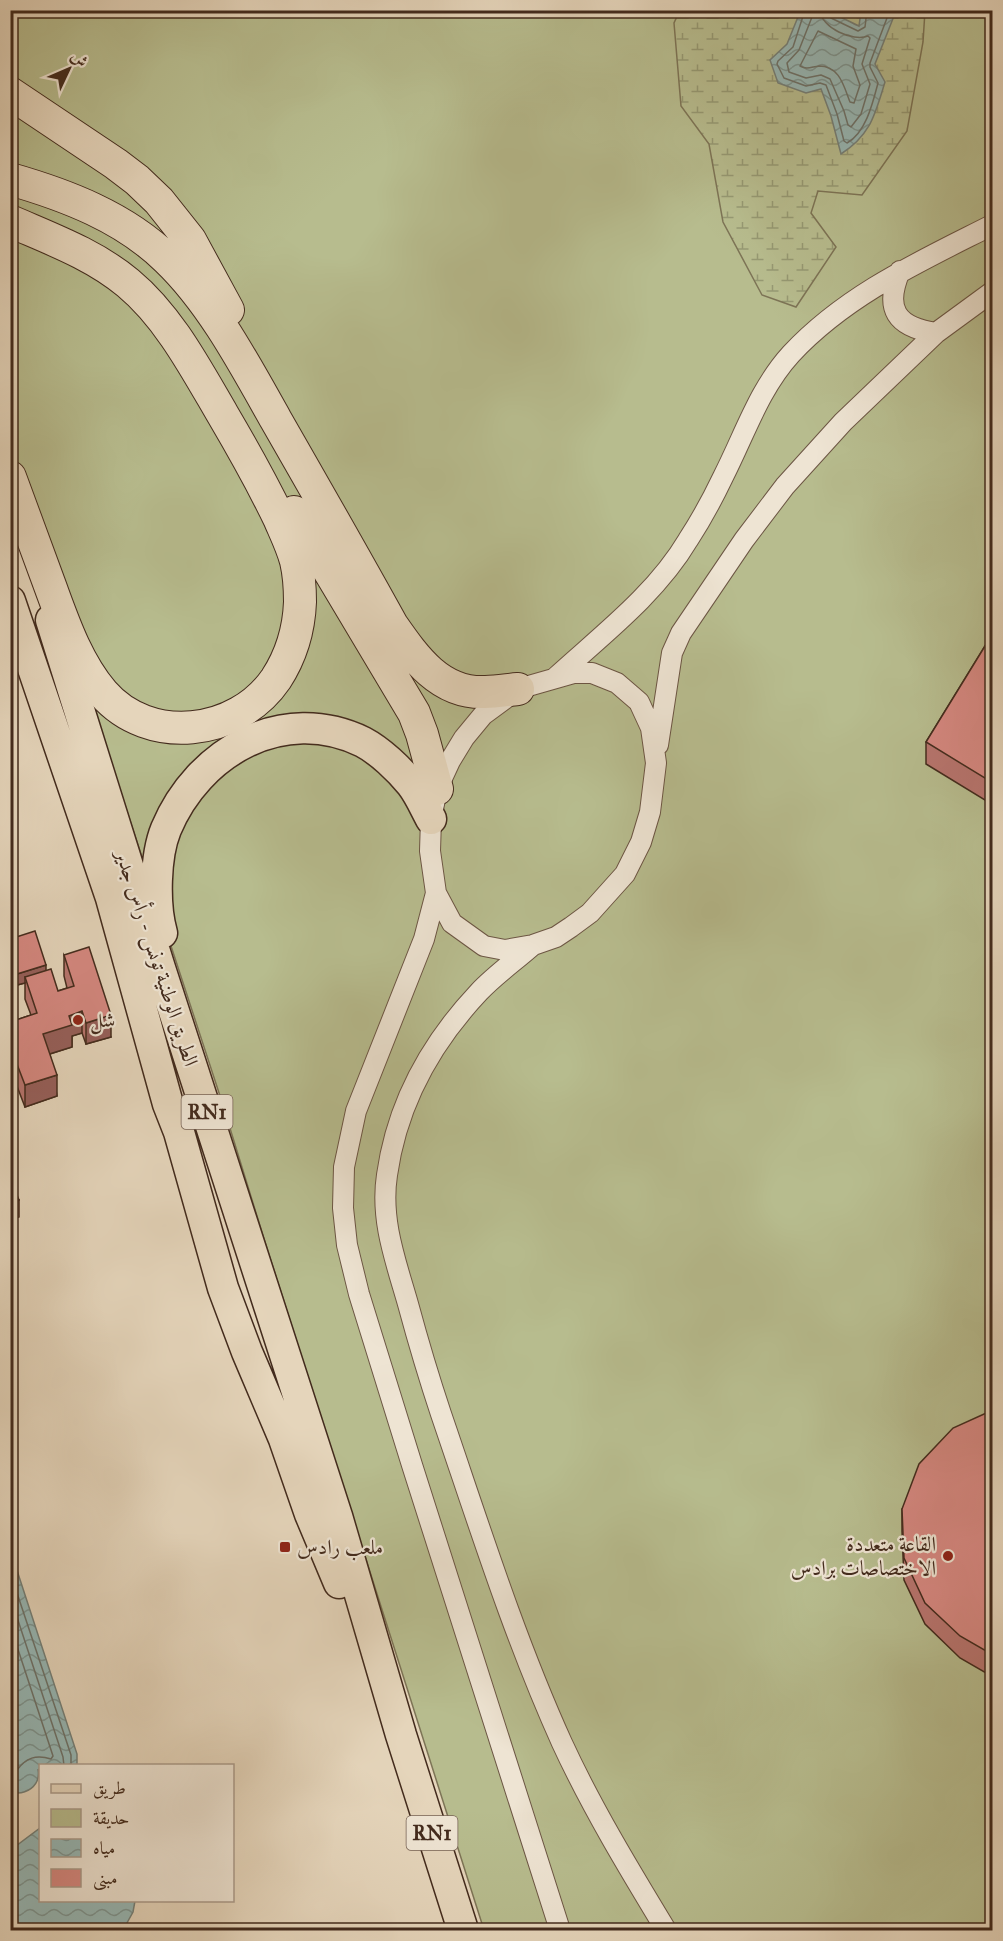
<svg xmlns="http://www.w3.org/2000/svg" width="1003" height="1941" font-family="'IM FELL Great Primer',Amiri,serif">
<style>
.green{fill:#b7bc8e;stroke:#7d7456;stroke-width:1.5}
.wetland{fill:url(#wetland-marsh);stroke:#7d7456;stroke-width:1.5}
.water{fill:url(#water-waves);stroke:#758079;stroke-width:1.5}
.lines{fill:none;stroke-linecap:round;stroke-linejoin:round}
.shore{stroke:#6d726a;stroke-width:1.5}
.minor-casing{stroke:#6c5644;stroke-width:22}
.primary-casing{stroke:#432b1d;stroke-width:33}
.trunk-casing{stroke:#432b1d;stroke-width:34}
.minor{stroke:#eee4d3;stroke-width:20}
.primary{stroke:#e5d5bb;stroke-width:30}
.trunk{stroke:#e5d5bb;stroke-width:32}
.wall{fill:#b8756f;stroke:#432b1d;stroke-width:1.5}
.shaded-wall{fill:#965f5a;stroke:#432b1d;stroke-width:1.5}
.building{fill:#d68881;stroke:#432b1d;stroke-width:1.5}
.poi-dot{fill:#8f2418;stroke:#eee4d3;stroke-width:2}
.labels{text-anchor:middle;stroke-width:4.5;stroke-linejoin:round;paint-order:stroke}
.shield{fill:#eee4d3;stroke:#766254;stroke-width:1.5}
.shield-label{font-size:20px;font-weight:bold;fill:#432b1d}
.street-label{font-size:21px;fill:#432b1d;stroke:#eee4d3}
.poi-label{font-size:21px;fill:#432b1d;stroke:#eee4d3;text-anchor:start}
</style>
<defs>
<pattern id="wetland-marsh" width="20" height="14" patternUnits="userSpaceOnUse" patternTransform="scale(1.5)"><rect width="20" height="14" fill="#b7bc8e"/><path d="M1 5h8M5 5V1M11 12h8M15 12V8" fill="none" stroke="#969973"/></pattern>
<pattern id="water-waves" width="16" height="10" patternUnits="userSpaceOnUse" patternTransform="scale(1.5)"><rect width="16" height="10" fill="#97b8b6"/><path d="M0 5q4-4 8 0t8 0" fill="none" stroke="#7d9693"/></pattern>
</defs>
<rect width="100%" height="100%" fill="#e5d5bb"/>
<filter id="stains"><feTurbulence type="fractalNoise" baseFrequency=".00333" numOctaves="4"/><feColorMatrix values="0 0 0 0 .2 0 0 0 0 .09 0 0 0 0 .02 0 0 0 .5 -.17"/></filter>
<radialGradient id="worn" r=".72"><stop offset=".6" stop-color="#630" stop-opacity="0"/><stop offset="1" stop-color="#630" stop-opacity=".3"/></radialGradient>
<!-- green -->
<path class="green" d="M10,11h982v1919h-508l-219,-688 -44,-143 -133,-407 -77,-229z"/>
<!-- wetland -->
<path class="wetland" d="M680,10l245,1 -2,31 -16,89 -45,64 -44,-4 -7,22 25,34 -40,60 -34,-12 -39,-73 -14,-78 -28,-38 -7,-83z"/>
<!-- water -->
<path class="water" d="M803,10l25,1 31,15 2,-15h35l-21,53 10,18c-10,32 -14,53 -44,72l-10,-38 -10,-27 -15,4 -28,-10 -8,-23 17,-16 13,-32z
M11,1552l66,202v11l-37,1v6l-2,-3c3,17 -12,27 -28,23z
M40,1828v72l95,1 -2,11 -10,18h-109l-3,-4v-70l5,-10z"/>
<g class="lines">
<!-- shore -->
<path class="shore" d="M805,10l-12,37 -15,14 -1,3 7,14 22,8 14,-3 6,2 11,29 7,27 3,2c19,-10 26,-41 31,-60l-8,-16v-4l20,-53
M813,10l-1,7 -13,33 -12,13 2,9 17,6 15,-3 9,4 14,32 4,14 3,2 10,-13 9,-30 -8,-20 8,-26 -2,-2c-15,6 -47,-8 -48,-26
M828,10l3,8 27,13 7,-4 2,-17
M818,31l38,18 -3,17 7,19 -6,18 -4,-1c-6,-15 -10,-36 -31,-36 -8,1 -12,4 -19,0z
M10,1572l61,183v11
M10,1596l53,161 1,9
M10,1625l43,131 -2,3c-15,-5 -25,-1 -34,11h-7"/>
<!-- minor casing -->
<g class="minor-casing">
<path id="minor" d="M900,271c-16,38 -4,56 36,62
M574,673h18l25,10 22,19 12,26 5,35 -6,49 -9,30 -16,32 -35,39 -19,14 -15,10 -23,8 -28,5 -21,-4 -32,-23 -16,-30 -6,-42 1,-32 6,-30 13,-28 14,-23 19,-23 35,-26z
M556,677c46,-42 100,-83 132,-137 13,-20 25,-42 35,-63 22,-43 36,-88 68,-123 56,-60 130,-93 201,-129
M658,745l14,-92 9,-20 63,-93 41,-54 58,-64 93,-89 56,-41
M436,893l-12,46 -68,172 -12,56 -1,41 4,37 12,49 53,171 148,465
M533,945c-18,16 -38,30 -54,47 -49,52 -82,112 -92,183 -7,45 9,87 21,129 10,37 21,74 33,110 38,111 73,223 121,329 30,65 67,126 104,187"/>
</g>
<!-- primary casing -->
<g class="primary-casing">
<path id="primary" d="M10,601l101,297 57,206 11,28 44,156 24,64 37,87 26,75 29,69
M51,620l109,348 177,548 64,219 62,195
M162,933c-8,-28 -7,-77 4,-104 32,-77 117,-126 197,-87 17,9 36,27 48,42 8,10 14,24 20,35"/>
</g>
<!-- trunk casing -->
<g class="trunk-casing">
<path id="trunk" d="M10,93l106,71 21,16 22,21 31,39 38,70
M10,179c56,16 114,38 157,80 45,43 78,106 109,161 39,68 78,136 116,205 23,33 48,69 93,67 11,0 22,-2 33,-3
M10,221c41,18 83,33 118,62 41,34 68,86 95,132 20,34 39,68 56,103 6,14 13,28 17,43 3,13 4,27 4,41 -1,26 -9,54 -24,77 -39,57 -127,67 -173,14 -27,-32 -40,-72 -54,-110 -13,-35 -26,-70 -39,-106
M294,512l120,201 8,21 15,55"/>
</g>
<!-- minor -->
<use href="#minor" class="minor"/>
<!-- primary -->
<use href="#primary" class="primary"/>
<!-- trunk -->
<use href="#trunk" class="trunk"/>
</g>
<!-- wall -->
<path class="wall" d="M993,633v172l-67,-41v-22z
M10,939l36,32 12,20 9,-3 -3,-12v-21l47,82 -25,7 -4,-11 -10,3v11l-22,7 7,42 -32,11 -15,-39v-46l21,-7 -6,-16v-16l-8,2 -7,-20z
M993,1410v267l-33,-19 -35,-34 -21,-44 -2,-49v-22z"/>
<!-- shaded-wall -->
<path class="shaded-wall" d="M46,965v11l-21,1v6l-8,2v-11z
M82,1011v22l-10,3v11l-29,9v-22l26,-18z
M111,1015v22l-25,7v-21z
M57,1075v21l-32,11v-22z
M19,1200v17l-9,3v-16z"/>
<!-- building -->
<path class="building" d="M993,633v150l-67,-41z
M35,931l11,34 -29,9 -7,-21v-14z
M89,947l22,68 -25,8 -4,-12 -13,5 3,9 -29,9 14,41 -32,10 -15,-39v-24l27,-9 -12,-36 26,-8 7,22 16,-5 -10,-31z
M10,1177l9,23 -9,4z
M993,1410v245l-33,-19 -35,-33 -21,-45 -2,-49 17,-45 34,-36z"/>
<!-- markers -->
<g class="poi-dot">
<circle cx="78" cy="1020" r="6"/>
<rect x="279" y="1541" width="12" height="12" rx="3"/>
<circle cx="948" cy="1556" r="6"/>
</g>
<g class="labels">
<!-- shield labels -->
<g class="shield">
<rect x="181.5" y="1095" width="51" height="34" rx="4.5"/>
<rect x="406.5" y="1816" width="51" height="34" rx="4.5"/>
</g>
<g class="shield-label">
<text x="207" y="1119">RN1</text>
<text x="432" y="1840">RN1</text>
</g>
<!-- street labels -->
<g class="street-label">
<text transform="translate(157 958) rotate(72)" y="7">الطريق الوطنية تونس - رأس جدير</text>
</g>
<!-- poi labels -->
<g class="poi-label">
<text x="90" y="1027">شل</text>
<text x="936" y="1551" text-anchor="end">القاعة متعددة<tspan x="936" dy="24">الاختصاصات برادس</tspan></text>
<text x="297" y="1554">ملعب رادس</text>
</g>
</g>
<!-- margin -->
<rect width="1003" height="1941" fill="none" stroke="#e5d5bb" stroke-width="36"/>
<rect x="12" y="12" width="979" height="1917" fill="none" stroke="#432b1d" stroke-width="3"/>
<rect x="18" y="18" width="967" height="1905" fill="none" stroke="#432b1d" stroke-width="1.5"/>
<!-- legend -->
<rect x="39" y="1764" width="195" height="138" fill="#eee4d3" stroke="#aa9a8a" stroke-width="1.5"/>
<rect x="51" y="1784" width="30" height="9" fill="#e5d5bb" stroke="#aa9a8a" stroke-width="1.5"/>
<text x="93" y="1794" font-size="18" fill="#432b1d">طريق</text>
<rect x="51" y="1809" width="30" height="18" fill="#b7bc8e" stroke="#aa9a8a" stroke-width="1.5"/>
<text x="93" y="1824" font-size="18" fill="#432b1d">حديقة</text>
<rect x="51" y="1839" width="30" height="18" fill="url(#water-waves)" stroke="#aa9a8a" stroke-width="1.5"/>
<text x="93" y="1854" font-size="18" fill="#432b1d">مياه</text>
<rect x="51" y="1869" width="30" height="18" fill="#d68881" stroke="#aa9a8a" stroke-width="1.5"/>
<text x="93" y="1884" font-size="18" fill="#432b1d">مبنى</text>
<!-- north arrow -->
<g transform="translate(69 69) rotate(46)" stroke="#eee4d3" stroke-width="4.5" paint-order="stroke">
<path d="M0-4.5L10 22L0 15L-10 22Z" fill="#432b1d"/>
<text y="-9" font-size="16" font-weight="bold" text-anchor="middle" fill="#432b1d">ش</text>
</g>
<rect width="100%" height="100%" filter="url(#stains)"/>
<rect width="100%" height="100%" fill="url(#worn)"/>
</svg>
